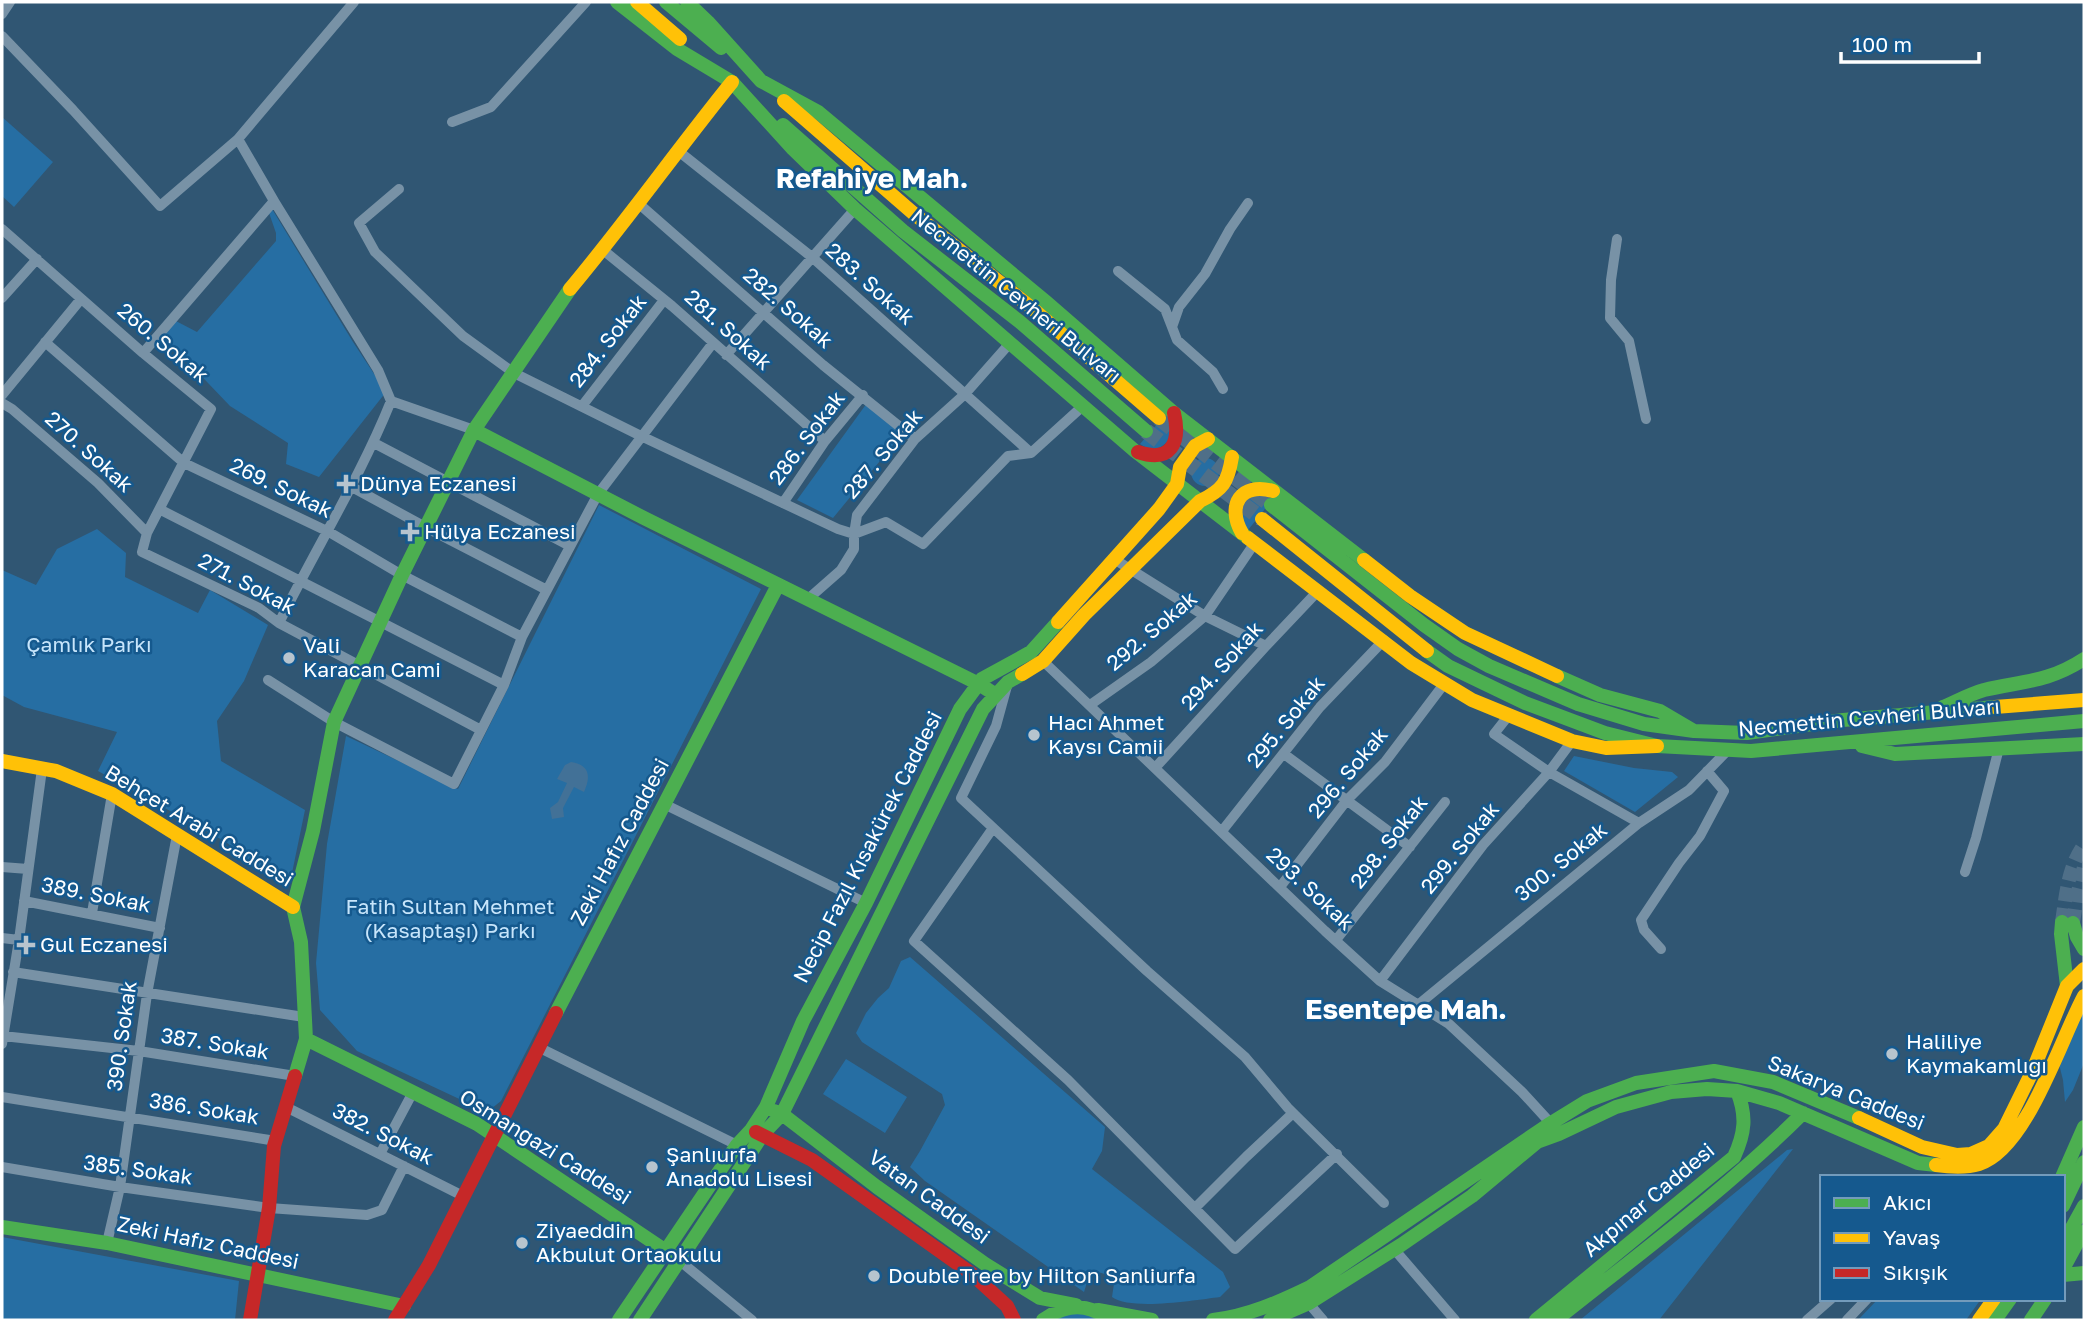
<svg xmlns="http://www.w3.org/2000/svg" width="2086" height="1322" font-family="'Golos Text',sans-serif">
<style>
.green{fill:#266ea3}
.water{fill:#427197}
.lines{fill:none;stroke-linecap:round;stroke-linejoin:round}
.secondary-tunnel{stroke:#4f6f88;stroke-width:14;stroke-dasharray:14 7;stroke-linecap:butt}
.primary-tunnel{stroke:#4f6f88;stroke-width:16;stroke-dasharray:16 8;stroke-linecap:butt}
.street{stroke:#7892a6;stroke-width:10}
.fast{stroke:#4caf50;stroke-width:14}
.slow{stroke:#ffc107;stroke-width:14}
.jam{stroke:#c62828;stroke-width:14}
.poi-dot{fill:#b7c4ce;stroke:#15598e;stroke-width:2.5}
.labels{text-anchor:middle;stroke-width:5;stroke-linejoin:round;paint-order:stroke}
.street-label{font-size:21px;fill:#fff;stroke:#15598e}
.poi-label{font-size:21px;fill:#fff;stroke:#15598e;text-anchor:start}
.park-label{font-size:21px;fill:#c7e5fb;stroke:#15598e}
.district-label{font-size:28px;font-weight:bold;fill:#fff;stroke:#15598e}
</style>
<rect width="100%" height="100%" fill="#305673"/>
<!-- green -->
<path class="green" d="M2,117l51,45 -39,45 -12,-11z
M272,209l81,133 33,50 -67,85 -33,-13 2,-21 -58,-37 -66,-69 10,-17 23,12 79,-91v-8l-8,-23z
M867,403l36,30 -70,85 -36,-18z
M1166,414l6,22c-9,12 -18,18 -32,8z
M1191 472a14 14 0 1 1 28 0a14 14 0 1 1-28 0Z
M1259,493l14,6 -25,31 -6,-9 1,-20z
M599,505l162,84 -260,512 -14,11 -130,-61 -37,-41 -4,-47 11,-119 19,-108 112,53z
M97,529l29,24 -1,24 73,36 12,-23 58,35 -24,56 -27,40 4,40 84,49 -13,63 -18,6 -48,-37 -128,-71 19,-39 -93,-25 -22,-12v-125l34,15 21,-36z
M1574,756l60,12 38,4 6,5 -43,35 -71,-41z
M910,957l195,170 -3,24 -10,18 131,103 7,15 -10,10c-24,3 -89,14 -108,0l3,-20 -24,-7 -7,22 -159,-111 -15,-14 10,-16 25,-46 -3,-11 -80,-52 -6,-9 10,-20 12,-15 11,-10 12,-27z
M2084,1011v52l-11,27 -8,12 -2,-22 -5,-20 20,-41z
M846,1059l61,38 -22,36 -62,-39z
M1793,1149l-134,171h-79l207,-170z
M2,1237l237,44 -4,39h-233z
M1878,1299h103l-15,21h-108z
M1071,1313h13l14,7h-44l5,-4z"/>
<!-- water -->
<path class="water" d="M571,762c19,3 20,15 13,30l-10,-5 -11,21 1,9 -12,2 -2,-11 8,-6 9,-19 -10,-4 8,-14z"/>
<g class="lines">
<!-- secondary-tunnel -->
<path class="secondary-tunnel" d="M2062,922c4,-27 6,-55 22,-77
M2073,923l4,-27 7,-29"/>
<!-- primary-tunnel -->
<path class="primary-tunnel" d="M1159,418l112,87
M1146,431l116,88"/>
<!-- street -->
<path class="street" d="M2,14l8,-12
M2,36l71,74 87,96 78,-67 116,-137
M452,122l39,-15 95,-105
M677,150l136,108 218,195
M399,189l-40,34 16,29 88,84 51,37 127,63 197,93 16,5 32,-12 37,22 85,-88 23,-3 53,-48
M274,201l104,169 13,31 83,29
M638,203l185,162 92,74
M2,229l141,124 68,56 -64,124 -5,19 117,56 20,15 202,107
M1617,239l-6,41 -1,38 19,23 17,78
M603,250l69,56 153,135
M1118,271l47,38 7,18
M2,298l35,-39
M45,342l139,121 145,69 73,43 120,62
M143,353l131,-152 -36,-62
M726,355l129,-146
M1223,389l-10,-17 -36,-32 -5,-13 7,-20 26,-33 25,-45 18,-26
M2,395l79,-96
M2,403l10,6 86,74 49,50
M582,406l82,-106
M374,443l196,103
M352,487l75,41 120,62
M783,503l42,-62 38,-46
M161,510l343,175
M1114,559l91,57 61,30
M808,599l33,-29 13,-21v-15l3,-19 58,-76 50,-45 45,-51
M279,623c37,-75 81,-145 112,-222
M1043,661l282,270 55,50 69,43 73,68 33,36
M268,680l66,42 120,62 50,-99 18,-48 76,-143 115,-151
M1007,686l-11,40 -35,72 186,173 98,86 43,51 96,95
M1090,705l61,-43 54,-46 49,-72
M1509,715l-15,19 55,38 90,51
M1284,754l126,93
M1155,768l111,-122 52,-55
M664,804l202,99
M993,828l-79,113 154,139 167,169 102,-95
M1222,831l98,-124 64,-67
M2,867l26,2
M1965,872l11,-34 22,-86 -3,-2
M1280,887l67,-87 38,-38 59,-78
M24,901l136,27
M92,913l20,-119
M2,938l17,2
M1336,940l109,-138
M1661,949l-17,-19 -3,-10 38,-57 21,-27 24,-45 -17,-20
M13,972l291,45
M1380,981l103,-136 66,-73 23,-31
M1419,1004l220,-181 50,-33 38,-39
M3,1036l136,15 156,25
M2,1044l17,-104 23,-171
M538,1047l199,98
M2,1097l274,44
M286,1107l177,89
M380,1154l33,-62
M2,1167l118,20 149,21 98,7 15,-5 22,-44
M1195,1208l51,-51 47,-44
M107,1243l13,-56 27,-193 30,-159
M1394,1249l61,71
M680,1261l72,59
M1305,1299l18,21
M1807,1320l24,-21
M1847,1320l20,-21"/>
<!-- fast -->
<path class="fast" d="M617,2l60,47 55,33 61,67 62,60 280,242 113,87
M666,2l55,46
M687,2l21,20 53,59 57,31 228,190 128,111 190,147
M783,125l120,106 117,91 126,109
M474,430l170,88 335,166 17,11
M1271,505l153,120 34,24 31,17 89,38 66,20 50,7 53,2 96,-13 152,-13
M1427,651l21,15 77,37 80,30 52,13 94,5 333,-30
M1557,676l43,19 60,16 34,20
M1943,707c14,-6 27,-13 41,-17 39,-9 65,-8 100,-31
M1862,746l33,8 189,-10
M2062,922l-1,12 6,52
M2073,923l4,14 7,12
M556,1013l222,-428
M306,1039l171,85 198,133
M295,1076l11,-37 -5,-97 -8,-35 20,-76 21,-109 68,-147 72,-145 96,-141
M774,1111l8,3 95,73 108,77 55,34 36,7
M2062,1177l22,-50
M2063,1206l21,-44
M2,1227l105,16 297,63
M2063,1244l21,-38
M2063,1269l20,-37
M2063,1275l21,-2
M1098,1310l54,10
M619,1320l118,-175 14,-15 15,-23 37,-86 63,-118 94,-194 22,-30 49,-27 27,-30
M640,1320l123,-186 19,-20 201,-405 25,-27 14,-8
M1043,1320c22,-16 45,-18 66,0
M1213,1320c35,-4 66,-18 97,-33l238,-162 39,-24 49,-18 78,-12 59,11 86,36
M1270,1320l39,-17 92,-58 71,-49 65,-54 22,-8 57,-27 55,-15 36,-3 30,2 42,12 139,60 18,2
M1536,1320l198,-163c11,-24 13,-41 3,-66
M1556,1320c84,-67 171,-131 247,-207
M1995,1320l15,-21
M2031,1320l14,-21"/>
<!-- slow -->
<path class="slow" d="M637,2l43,37
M784,101l129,112 120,96 126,109
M570,289c56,-67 107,-139 162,-207
M1262,519l165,132
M1242,533c-16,-28 -1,-51 31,-42
M1248,538l163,125 61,37 100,41 34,7 51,-2
M1364,560l46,36 55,37 92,43
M1058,622l101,-113 18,-25 3,-17 15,-21 13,-7
M1022,674l21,-13 41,-46 116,-114c23,-11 28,-19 32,-44
M1995,707l89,-7
M2,761l54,10 56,23 181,113
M1859,1118l63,29 35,8 14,-1 18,-8 15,-17 29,-59 34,-84 17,-17
M1936,1165c14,2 30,3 43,-1 48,-15 82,-126 105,-168
M1979,1320l15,-21"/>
<!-- jam -->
<path class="jam" d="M1138,452c33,11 43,-9 36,-39
M756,1132l56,28 160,114 35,32 7,14
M250,1320l19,-112 5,-62 21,-70
M395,1320l34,-55 127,-252"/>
</g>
<!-- markers -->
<g class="poi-dot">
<path d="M342.5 473.5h7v7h7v7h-7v7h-7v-7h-7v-7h7z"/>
<path d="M406.5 521.5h7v7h7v7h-7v7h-7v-7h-7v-7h7z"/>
<circle cx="289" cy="658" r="7"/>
<circle cx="1034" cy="735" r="7"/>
<path d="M22.5 934.5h7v7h7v7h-7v7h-7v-7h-7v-7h7z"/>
<circle cx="1892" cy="1054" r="7"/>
<circle cx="652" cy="1167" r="7"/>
<circle cx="522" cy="1243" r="7"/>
<circle cx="874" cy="1276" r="7"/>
</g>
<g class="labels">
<!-- street labels -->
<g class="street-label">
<text transform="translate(870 284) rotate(42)" y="7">283. Sokak</text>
<text transform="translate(1016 296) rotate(39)" y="7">Necmettin Cevheri Bulvarı</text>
<text transform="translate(788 308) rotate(41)" y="7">282. Sokak</text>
<text transform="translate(728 330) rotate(42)" y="7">281. Sokak</text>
<text transform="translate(608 341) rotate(-52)" y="7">284. Sokak</text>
<text transform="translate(163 343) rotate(40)" y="7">260. Sokak</text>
<text transform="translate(807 438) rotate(-53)" y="7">286. Sokak</text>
<text transform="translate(89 452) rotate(42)" y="7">270. Sokak</text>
<text transform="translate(883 454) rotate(-50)" y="7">287. Sokak</text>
<text transform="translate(281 488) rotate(26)" y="7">269. Sokak</text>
<text transform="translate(247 584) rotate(28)" y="7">271. Sokak</text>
<text transform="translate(1152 631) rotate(-40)" y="7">292. Sokak</text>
<text transform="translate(1222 666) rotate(-48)" y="7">294. Sokak</text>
<text transform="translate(1869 718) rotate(-5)" y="7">Necmettin Cevheri Bulvarı</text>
<text transform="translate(1286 722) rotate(-51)" y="7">295. Sokak</text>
<text transform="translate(1348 773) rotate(-50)" y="7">296. Sokak</text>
<text transform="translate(199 826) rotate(31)" y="7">Behçet Arabi Caddesi</text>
<text transform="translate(620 842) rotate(-62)" y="7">Zeki Hafız Caddesi</text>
<text transform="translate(1389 842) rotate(-52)" y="7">298. Sokak</text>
<text transform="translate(868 847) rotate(-63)" y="7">Necip Fazıl Kısakürek Caddesi</text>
<text transform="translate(1460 848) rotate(-51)" y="7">299. Sokak</text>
<text transform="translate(1561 862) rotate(-39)" y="7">300. Sokak</text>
<text transform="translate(1310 889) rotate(43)" y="7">293. Sokak</text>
<text transform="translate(96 895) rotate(11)" y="7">389. Sokak</text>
<text transform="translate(122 1036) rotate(-82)" y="7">390. Sokak</text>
<text transform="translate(215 1044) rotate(9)" y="7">387. Sokak</text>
<text transform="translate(1846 1093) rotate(22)" y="7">Sakarya Caddesi</text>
<text transform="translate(204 1109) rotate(9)" y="7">386. Sokak</text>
<text transform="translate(383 1134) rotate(27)" y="7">382. Sokak</text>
<text transform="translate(545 1147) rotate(32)" y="7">Osmangazi Caddesi</text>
<text transform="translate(138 1170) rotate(8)" y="7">385. Sokak</text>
<text transform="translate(929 1197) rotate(36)" y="7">Vatan Caddesi</text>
<text transform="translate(1649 1200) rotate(-40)" y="7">Akpınar Caddesi</text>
<text transform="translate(208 1243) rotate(12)" y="7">Zeki Hafız Caddesi</text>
</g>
<!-- poi labels -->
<g class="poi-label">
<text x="360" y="491">Dünya Eczanesi</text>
<text x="424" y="539">Hülya Eczanesi</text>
<text x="303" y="653">Vali<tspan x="303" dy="24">Karacan Cami</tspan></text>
<text x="1048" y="730">Hacı Ahmet<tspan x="1048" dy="24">Kaysı Camii</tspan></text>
<text x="40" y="952">Gul Eczanesi</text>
<text x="1906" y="1049">Haliliye<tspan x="1906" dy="24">Kaymakamlığı</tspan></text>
<text x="666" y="1162">Şanlıurfa<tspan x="666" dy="24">Anadolu Lisesi</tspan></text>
<text x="536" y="1238">Ziyaeddin<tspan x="536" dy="24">Akbulut Ortaokulu</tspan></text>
<text x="888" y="1283">DoubleTree by Hilton Sanliurfa</text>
</g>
<!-- park labels -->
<g class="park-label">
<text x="89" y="652">Çamlık Parkı</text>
<text x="450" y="914">Fatih Sultan Mehmet<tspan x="450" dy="24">(Kasaptaşı) Parkı</tspan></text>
</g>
<!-- district labels -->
<g class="district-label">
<text x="872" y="188">Refahiye Mah.</text>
<text x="1406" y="1019">Esentepe Mah.</text>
</g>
</g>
<!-- border -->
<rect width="2086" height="1322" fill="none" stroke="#ffffff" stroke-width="7"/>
<!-- legend -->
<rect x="1820" y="1175" width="245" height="126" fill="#15598e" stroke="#739bbb" stroke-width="2"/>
<rect x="1834" y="1198" width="35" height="10" fill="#4caf50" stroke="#739bbb" stroke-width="2"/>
<text x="1883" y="1210" font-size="21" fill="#ffffff">Akıcı</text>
<rect x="1834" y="1233" width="35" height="10" fill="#ffc107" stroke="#739bbb" stroke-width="2"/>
<text x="1883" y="1245" font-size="21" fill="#ffffff">Yavaş</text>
<rect x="1834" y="1268" width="35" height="10" fill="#c62828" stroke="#739bbb" stroke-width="2"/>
<text x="1883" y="1280" font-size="21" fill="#ffffff">Sıkışık</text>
<!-- scale -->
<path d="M1841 52v10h138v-10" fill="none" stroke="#ffffff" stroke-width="3.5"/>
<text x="1852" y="52" font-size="21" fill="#ffffff" stroke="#15598e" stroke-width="5" paint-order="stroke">100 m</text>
</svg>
